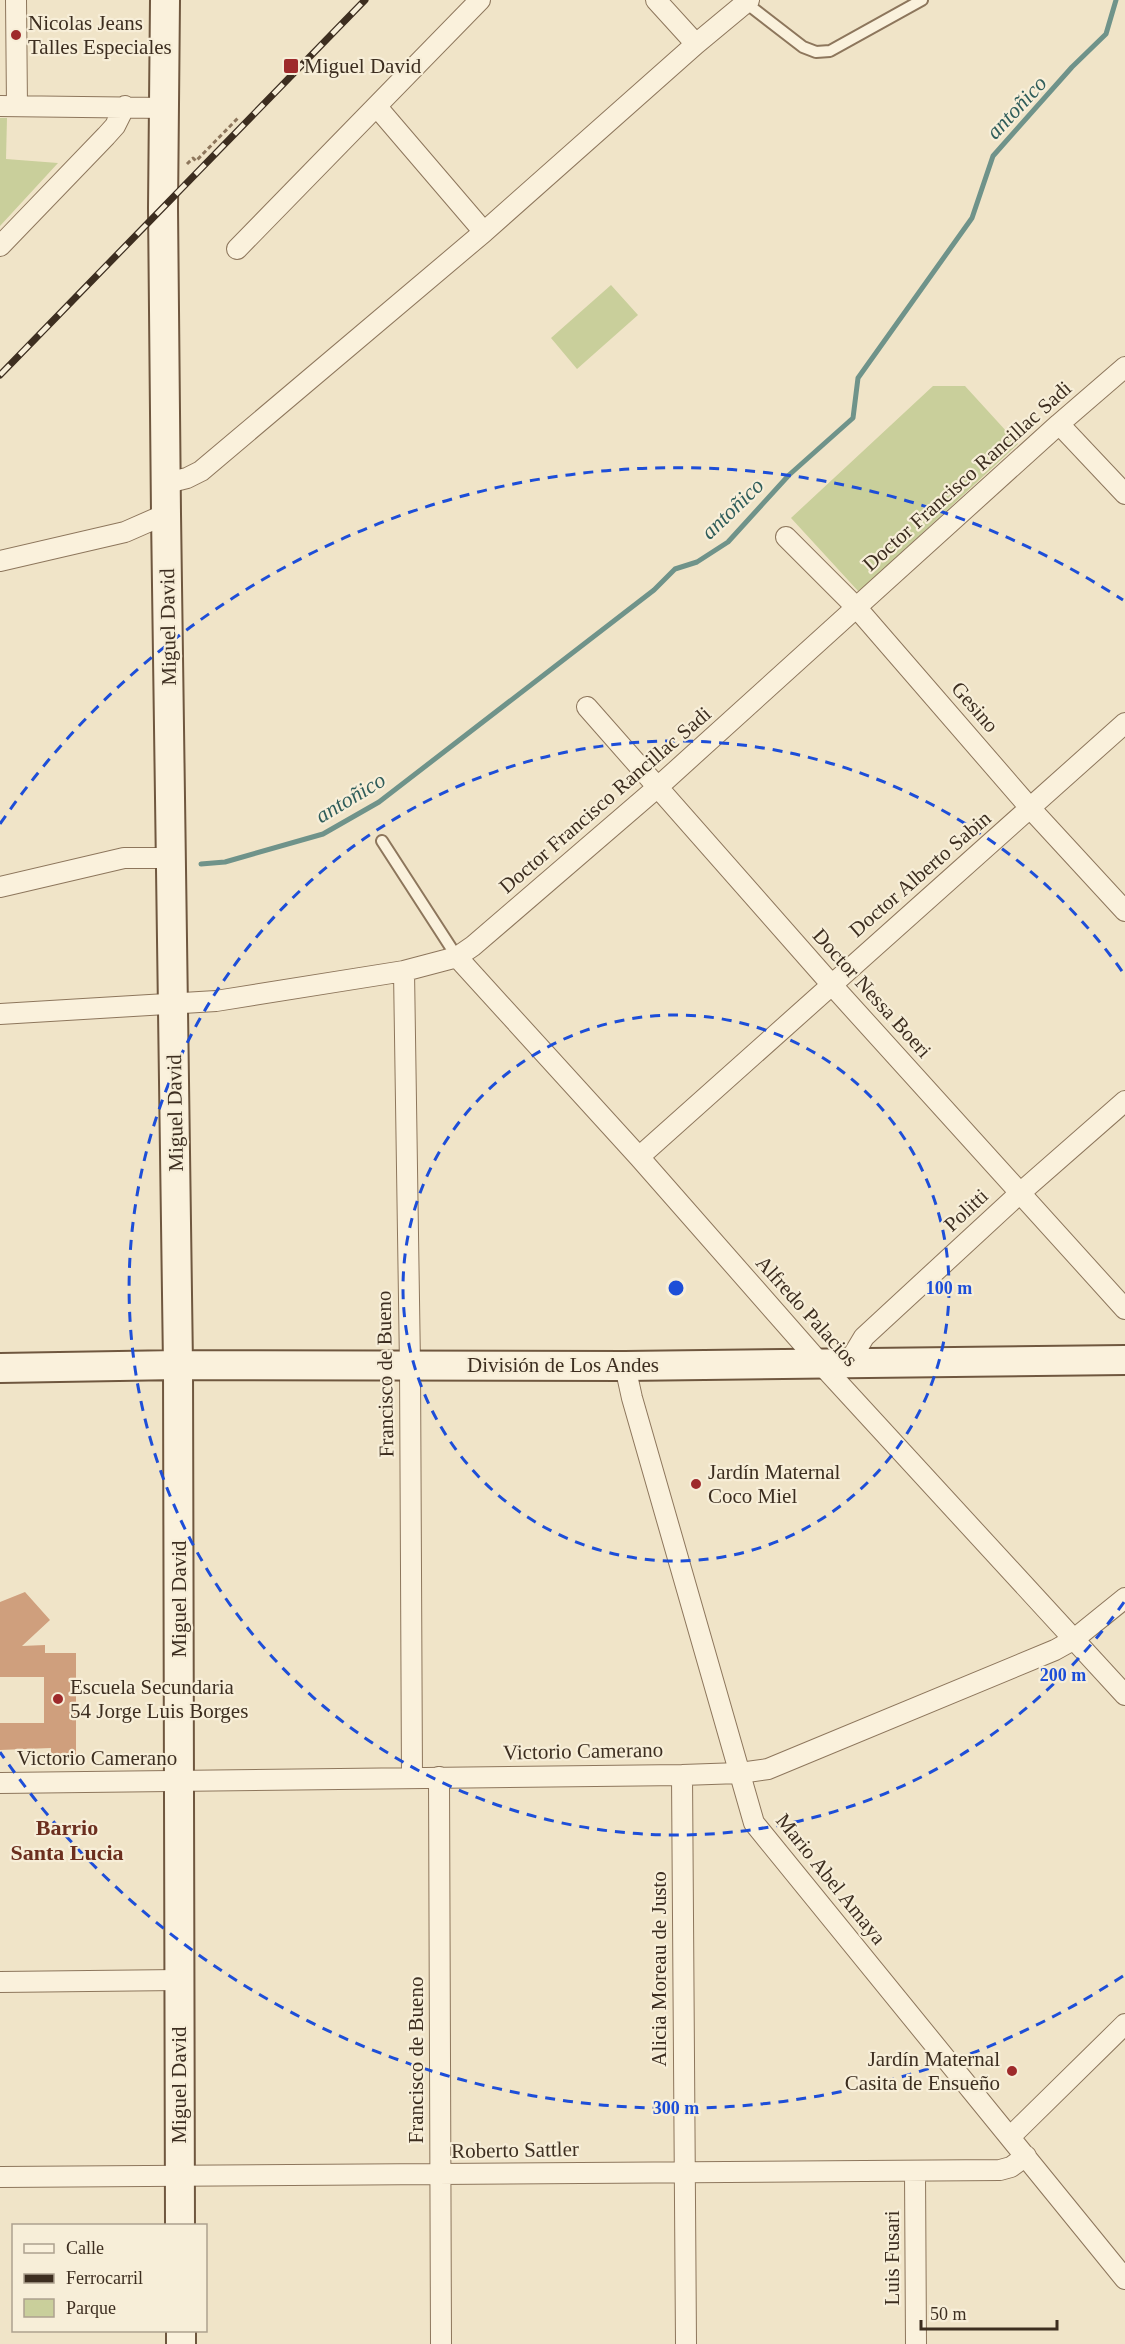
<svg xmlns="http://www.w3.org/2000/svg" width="1125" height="2344" font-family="Georgia,serif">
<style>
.green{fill:#c9cf9b}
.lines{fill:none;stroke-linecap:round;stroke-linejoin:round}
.stream{stroke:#6f938a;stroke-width:5}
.building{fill:#cf9f7d}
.lane-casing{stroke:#8d765c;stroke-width:14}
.street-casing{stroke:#8d765c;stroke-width:22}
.secondary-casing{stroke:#6f573f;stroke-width:32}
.path{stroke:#8d765c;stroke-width:3;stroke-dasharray:4.5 3;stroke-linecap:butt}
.lane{stroke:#faf1dc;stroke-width:10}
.street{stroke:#faf1dc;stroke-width:20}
.secondary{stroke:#faf1dc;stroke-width:28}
.rail-casing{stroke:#3d2e20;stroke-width:7}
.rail{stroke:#f7eed8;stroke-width:4.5;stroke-dasharray:14;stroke-linecap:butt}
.ring{fill:none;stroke:#1d4ed8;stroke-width:3;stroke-dasharray:10 8}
.poi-dot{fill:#9e2a2b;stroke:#f7eed8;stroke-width:2}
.labels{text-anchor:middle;stroke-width:4.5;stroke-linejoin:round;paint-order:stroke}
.poi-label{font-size:21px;fill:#3d2e20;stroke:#f7eed8;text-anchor:start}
.street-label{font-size:21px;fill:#3d2e20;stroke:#f7eed8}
.water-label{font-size:22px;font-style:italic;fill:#2f5d5a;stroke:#f7eed8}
.neighbourhood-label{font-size:22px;font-weight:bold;fill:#6b2e1e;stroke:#f7eed8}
.centre{fill:#1d4ed8;stroke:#f7eed8;stroke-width:3}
.ring-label{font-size:18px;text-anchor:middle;font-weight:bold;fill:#1d4ed8;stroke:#f7eed8;stroke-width:4.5;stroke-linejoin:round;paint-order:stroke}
</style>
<rect width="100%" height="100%" fill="#f0e4c8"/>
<!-- green -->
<path class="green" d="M0,118h7l-1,41 52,4 -58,63z
M611,285l27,30 -61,54 -26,-31z
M933,386h32l53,58 -159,148 -68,-74z"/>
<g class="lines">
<!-- stream -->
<path class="stream" d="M201,864l24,-2 98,-28 56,-32 275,-212 21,-21 22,-7 31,-20 61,-67 64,-57 5,-40 114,-160 21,-62 79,-89 34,-33 10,-34"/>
</g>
<!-- building -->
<path class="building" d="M25,1592l25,28 -28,26 23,-1v8h31v103l-25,1v-9l-51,2v-27h44v-46h-44v-75z"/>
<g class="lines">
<!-- lane casing -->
<g class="lane-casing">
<path id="lane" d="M746,3l57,44 13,5 14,-1 92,-51
M382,841l75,116"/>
</g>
<!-- street casing -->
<g class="street-casing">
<path id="street" d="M16,0l1,106
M656,0l40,44
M0,106l164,2
M377,107l107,125
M0,246l106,-110 9,-10 10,-20
M237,249l243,-249
M1059,424l66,70
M167,483l20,-5 14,-7 283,-239 212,-188 53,-44
M786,537l70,70 175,202 94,102
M0,561l125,-29 41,-18
M587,707l244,277 294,325
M0,887l124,-29h47
M457,957l182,200 181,206 305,332
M404,971l6,394 2,412
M0,1014l216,-13 188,-30 53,-14 16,-11 186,-160 400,-362 66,-57
M639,1157l486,-434
M849,1362l15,-25 156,-144 105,-92
M625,1366l7,32 122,425 371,456
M682,1775l4,569
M439,1777l2,567
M0,1783l682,-8 58,-2 28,-4 287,-119 18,-10 52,-42
M0,1982l178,-2
M1010,2137l115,-113
M915,2172l1,172
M0,2177l1000,-7 11,-3 15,-11"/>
</g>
<!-- secondary casing -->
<g class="secondary-casing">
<path id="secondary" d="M165,0l-2,208 3,306 12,851 2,861
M0,1368l178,-3 447,1 500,-6
M181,2330v14"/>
</g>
<!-- path -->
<path class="path" d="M187,164l6,-6 3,3 42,-43"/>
<!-- lane -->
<use href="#lane" class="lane"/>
<!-- street -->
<use href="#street" class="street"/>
<!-- secondary -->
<use href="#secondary" class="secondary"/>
<!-- rail casing -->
<g class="rail-casing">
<path id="rail" d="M0,375l365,-375"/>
</g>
<!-- rail -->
<use href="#rail" class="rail"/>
</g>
<!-- distance rings -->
<g class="ring">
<circle cx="676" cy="1288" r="273"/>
<path d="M1124 1602A547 547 0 1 1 1124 974"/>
<path d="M1123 1976A820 820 0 0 1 0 1752M0 824A820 820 0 0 1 1123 600"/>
</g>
<!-- markers -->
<g class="poi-dot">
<circle cx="16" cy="35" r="6"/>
<rect x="283" y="58" width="16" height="16" rx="3"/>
<circle cx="696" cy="1484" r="6"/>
<circle cx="58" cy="1699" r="6"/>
<circle cx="1012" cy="2071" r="6"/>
</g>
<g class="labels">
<!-- poi labels -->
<g class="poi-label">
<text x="28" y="30">Nicolas Jeans<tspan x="28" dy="24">Talles Especiales</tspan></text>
<text x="304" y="73">Miguel David</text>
<text x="708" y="1479">Jardín Maternal<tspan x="708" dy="24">Coco Miel</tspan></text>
<text x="70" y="1694">Escuela Secundaria<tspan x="70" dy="24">54 Jorge Luis Borges</tspan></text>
<text x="1000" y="2066" text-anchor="end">Jardín Maternal<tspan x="1000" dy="24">Casita de Ensueño</tspan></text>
</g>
<!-- street labels -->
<g class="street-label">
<text transform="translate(967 476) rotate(-42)" y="7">Doctor Francisco Rancillac Sadi</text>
<text transform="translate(168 627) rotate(-91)" y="7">Miguel David</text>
<text transform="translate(975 707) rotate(49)" y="7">Gesino</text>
<text transform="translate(605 800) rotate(-41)" y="7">Doctor Francisco Rancillac Sadi</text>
<text transform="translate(920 874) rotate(-41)" y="7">Doctor Alberto Sabin</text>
<text transform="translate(872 993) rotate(48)" y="7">Doctor Nessa Boeri</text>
<text transform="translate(175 1113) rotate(-91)" y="7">Miguel David</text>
<text transform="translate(966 1210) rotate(-43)" y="7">Politti</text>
<text transform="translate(807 1311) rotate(48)" y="7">Alfredo Palacios</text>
<text x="563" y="1372">División de Los Andes</text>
<text transform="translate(385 1374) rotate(-91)" y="7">Francisco de Bueno</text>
<text transform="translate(179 1599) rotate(-90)" y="7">Miguel David</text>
<text transform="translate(583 1751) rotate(-1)" y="7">Victorio Camerano</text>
<text x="97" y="1765">Victorio Camerano</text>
<text transform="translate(831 1879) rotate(51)" y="7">Mario Abel Amaya</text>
<text transform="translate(659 1969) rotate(-90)" y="7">Alicia Moreau de Justo</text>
<text transform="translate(416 2060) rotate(-90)" y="7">Francisco de Bueno</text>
<text transform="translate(179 2085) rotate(-90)" y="7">Miguel David</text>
<text transform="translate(515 2150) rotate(-1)" y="7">Roberto Sattler</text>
<text transform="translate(892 2258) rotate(-90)" y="7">Luis Fusari</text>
</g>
<!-- water labels -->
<g class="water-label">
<text transform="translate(1016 107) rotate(-47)" y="8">antoñico</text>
<text transform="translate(732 508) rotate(-44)" y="8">antoñico</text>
<text transform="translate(350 797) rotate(-31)" y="8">antoñico</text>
</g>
<!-- neighbourhood labels -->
<g class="neighbourhood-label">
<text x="67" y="1835">Barrio<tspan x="67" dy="25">Santa Lucia</tspan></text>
</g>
</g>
<circle cx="676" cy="1288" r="9" class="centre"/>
<g class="ring-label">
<text x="949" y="1294">100 m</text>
<text x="1063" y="1681">200 m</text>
<text x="676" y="2114">300 m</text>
</g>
<!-- legend -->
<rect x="12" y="2224" width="195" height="108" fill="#f7eed8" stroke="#ada18e" stroke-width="1.5"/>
<rect x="24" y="2244" width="30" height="9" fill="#faf1dc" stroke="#ada18e" stroke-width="1.5"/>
<text x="66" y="2254" font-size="18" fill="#3d2e20">Calle</text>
<rect x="24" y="2274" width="30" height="9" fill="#3d2e20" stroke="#ada18e" stroke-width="1.5"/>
<text x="66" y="2284" font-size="18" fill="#3d2e20">Ferrocarril</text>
<rect x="24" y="2299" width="30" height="18" fill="#c9cf9b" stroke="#ada18e" stroke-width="1.5"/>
<text x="66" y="2314" font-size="18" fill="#3d2e20">Parque</text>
<!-- scale -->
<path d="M921 2320v9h136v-9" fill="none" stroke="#3d2e20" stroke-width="3"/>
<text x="930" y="2320" font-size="18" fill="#3d2e20" stroke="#f7eed8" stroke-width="4.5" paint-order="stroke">50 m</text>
</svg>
